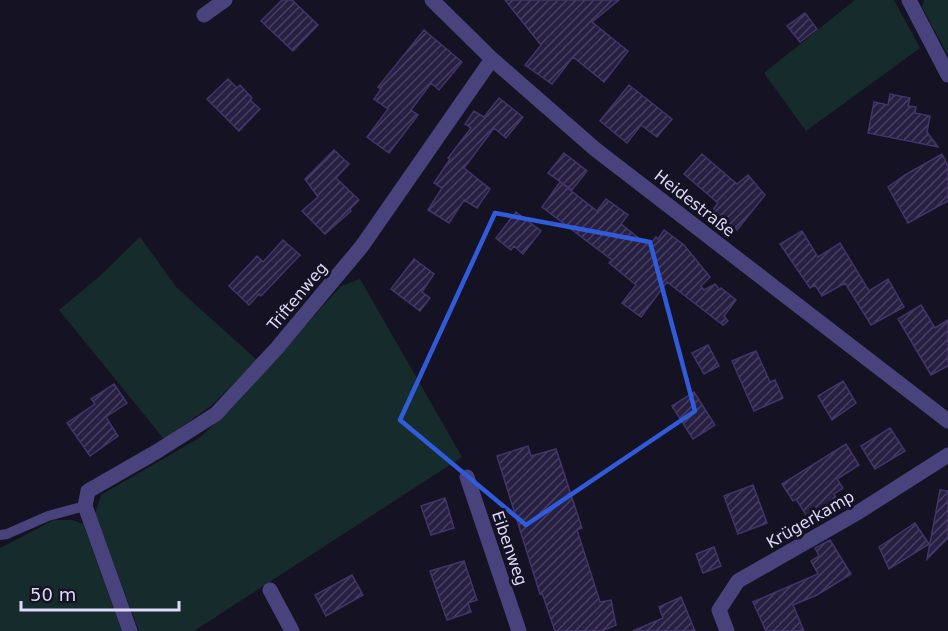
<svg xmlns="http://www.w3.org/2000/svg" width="948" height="631" font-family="'DejaVu Sans',sans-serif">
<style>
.grass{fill:#162c2c}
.building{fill:url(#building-hatch);stroke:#42356a;stroke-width:1.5}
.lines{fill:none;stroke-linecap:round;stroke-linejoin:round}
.lane{stroke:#48437c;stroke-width:10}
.street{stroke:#48437c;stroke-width:15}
.marked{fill:none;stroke:#305cdb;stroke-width:4.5;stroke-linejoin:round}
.labels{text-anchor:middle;stroke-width:6;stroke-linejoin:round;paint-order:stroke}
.street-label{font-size:16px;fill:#ded9fa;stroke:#151223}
</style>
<defs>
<pattern id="building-hatch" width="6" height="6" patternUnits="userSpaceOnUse" patternTransform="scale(1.5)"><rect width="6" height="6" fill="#282042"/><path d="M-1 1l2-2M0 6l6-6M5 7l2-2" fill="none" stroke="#47405e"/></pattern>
</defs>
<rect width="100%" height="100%" fill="#151223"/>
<!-- grass -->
<path class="grass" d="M855,0h39l26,48 -114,83 -42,-58z
M924,0h24v56l-26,-49z
M140,237l37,51 80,72 -46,46 -47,33 -105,-129 41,-34z
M360,279l102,178 -268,174h-55l-44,-117 6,-19 98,-57 33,-30 109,-122z
M54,520h19l10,4 39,107h-122v-83z"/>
<!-- building -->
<path class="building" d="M282,0h10l26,25 -25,26 -32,-30z
M505,0h114l-27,22 36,29 -24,31 -31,-25 -21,27 -27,-19 16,-20z
M805,13l12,16 -17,13 -13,-16z
M424,30l38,32 -23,28 -8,-7 -20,27 7,5 -29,38 -22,-16 21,-28 -14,-10 7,-10 -3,-2z
M228,79l9,9 3,-3 12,13 -2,2 10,9 -21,22 -32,-32z
M629,85l43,34 -15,18 -16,-12 -14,18 -27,-22z
M890,94l20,4 -2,8 8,1 -1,6 15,3 -3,16 11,15 -70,-14 6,-31 14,3z
M499,98l24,19 -17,21 -12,-10 -30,40 26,21 -13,19 -13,-8 -15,23 -21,-13 14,-22 -8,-5 16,-24 -2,-1 23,-30 -6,-4 9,-13 10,6z
M334,150l15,14 -13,14 23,22 -9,9 1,2 -26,23 -23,-23 16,-14 -13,-18z
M564,153l23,18 -15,19 -24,-17z
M702,154l35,30 11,-9 17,20 -28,35 -25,-19 6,-8 -34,-29z
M942,154l6,12v35l-40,22 -20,-36 17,-12z
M560,182l37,29 9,-12 22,16 -7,9 28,22 7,-9 2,2 6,-9 20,15 26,32 -9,9 3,4 11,-6 5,6 1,-2 15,12 -12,16 4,5 -5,4 -56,-43 -26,35 -19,-14 14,-18 -27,-22 3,-3 -70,-53z
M516,212l25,19 -18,23 -9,-8 -3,4 -15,-12z
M802,231l16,26 22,-14 29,48 19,-12 16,28 -33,18 -26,-42 -23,13 -7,-11 -5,3 -30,-44z
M283,240l17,15 -39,41 -2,-2 -10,11 -20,-19 28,-30 6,6z
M414,259l20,15 -12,18 8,6 -10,13 -29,-22z
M921,305l14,23 13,-8v46l-17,9 -33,-56z
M708,345l11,21 -15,8 -12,-21z
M756,351l14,31 5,-2 8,18 -29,13 -22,-50z
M843,381l13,22 -24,17 -14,-24z
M114,384l13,19 -21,14 12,19 -28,20 -23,-33 28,-19 -4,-5z
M694,392l21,33 -22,14 -21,-33z
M890,428l15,23 -30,18 -14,-23z
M846,444l13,21 -22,14 6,9 -9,6 3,5 -29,19 -12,-19 -3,2 -11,-17z
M528,446l3,10 25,-7 26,79 -5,2 23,72 11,-2 5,25 -14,6h-47l-13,-38 -2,1 -43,-138z
M753,485l14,38 -29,11 -14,-38z
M940,490l8,1v47l-21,21z
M445,498l9,30 -23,7 -10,-29z
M915,523l14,21 -40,25 -10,-22z
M830,540l21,34 -34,21 -24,10 11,26h-38l-13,-29 65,-28 -7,-13 8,-5 -4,-8z
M714,547l7,19 -18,7 -7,-19z
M464,561l13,39 -9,3 3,9 -24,8 -17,-49z
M352,575l11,20 -37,21 -11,-21z
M681,597l14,34h-62l30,-13 -4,-11z"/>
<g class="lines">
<!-- lane -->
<path class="lane" d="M0,535l7,-1 41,-18 37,-10"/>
<!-- street -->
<path class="street" d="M432,0l60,59 103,90 353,272
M909,0l39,75
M204,15l21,-15
M467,477l52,154
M270,590l22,41
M130,631l-45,-125 3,-15 68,-39 60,-38 61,-66 85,-102 130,-187
M727,631l-8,-21 19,-29 119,-68 91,-58"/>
</g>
<!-- marked area -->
<path class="marked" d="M495,213l155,29 45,169 -169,114 -126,-105z"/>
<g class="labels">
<!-- street labels -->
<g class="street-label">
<text transform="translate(695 203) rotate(38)" y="6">Heidestraße</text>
<text transform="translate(297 296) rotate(-50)" y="6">Triftenweg</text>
<text transform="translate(810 519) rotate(-30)" y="6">Krügerkamp</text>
<text transform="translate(510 548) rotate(71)" y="6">Eibenweg</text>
</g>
</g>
<!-- scale -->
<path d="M21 601v9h158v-9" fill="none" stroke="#ded9fa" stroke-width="3"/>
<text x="30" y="601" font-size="18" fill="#ded9fa" stroke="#151223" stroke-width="4.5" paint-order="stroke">50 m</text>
</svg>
